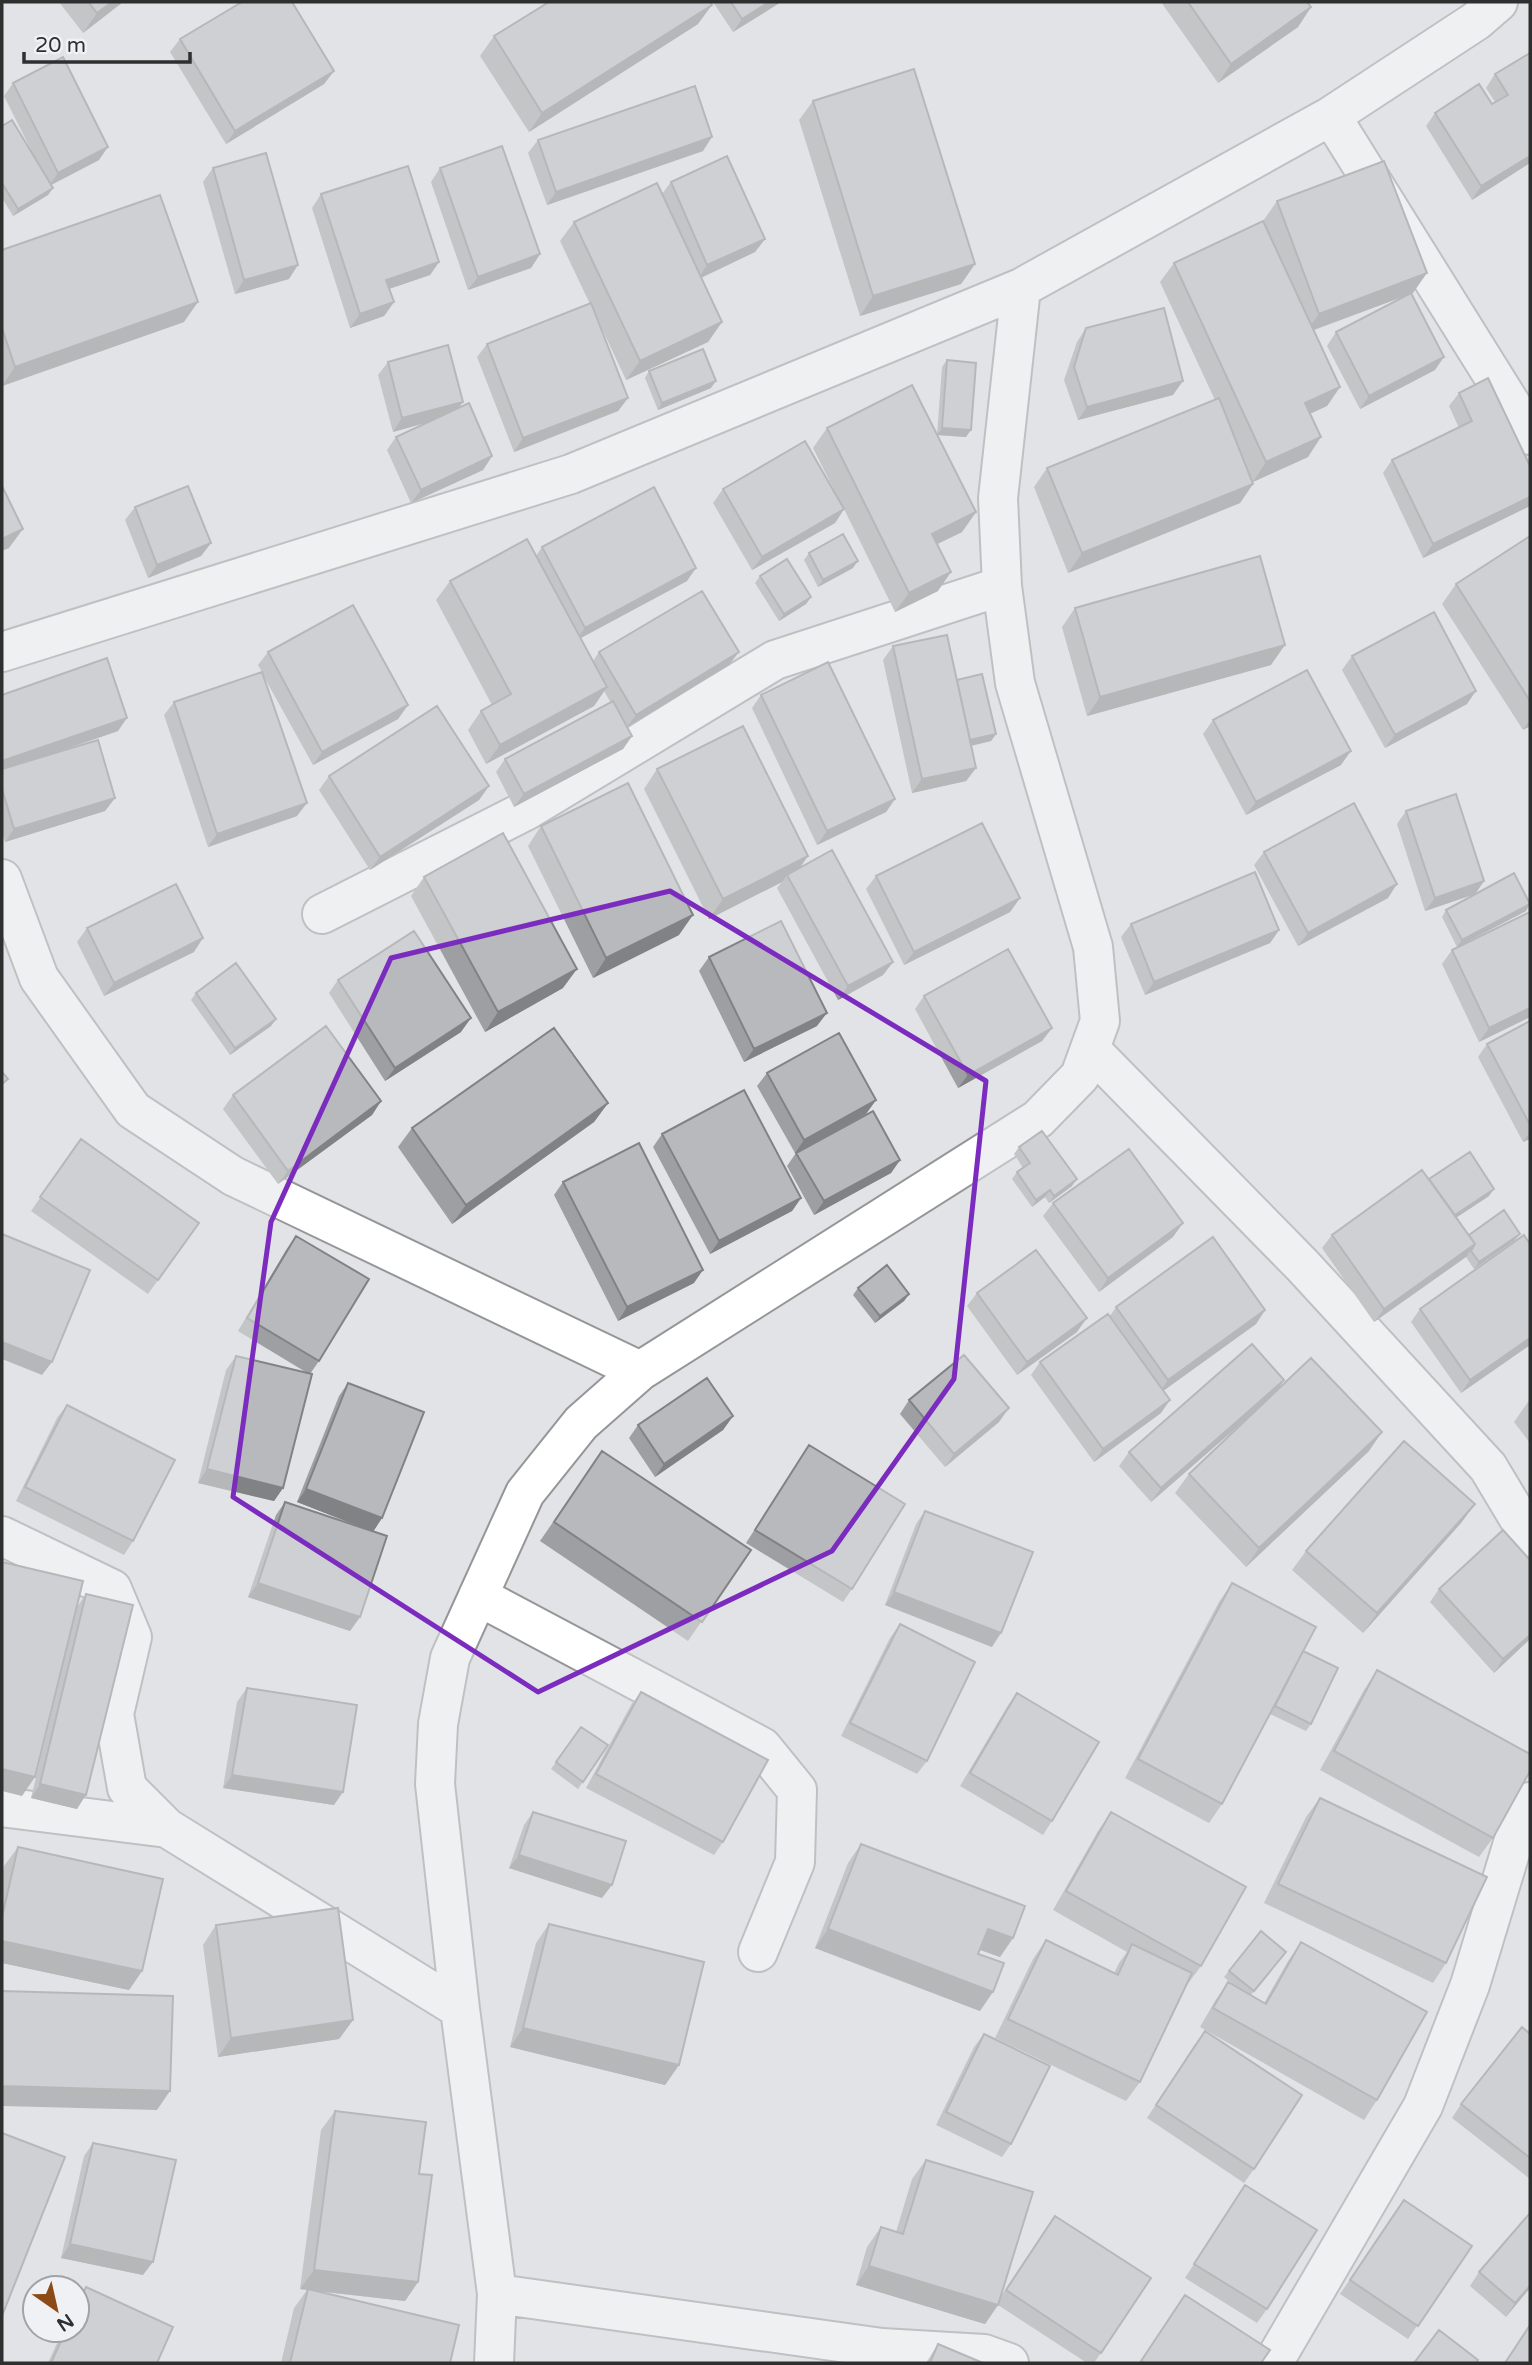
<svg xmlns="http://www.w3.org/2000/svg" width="1532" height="2365" font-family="'Varela Round',sans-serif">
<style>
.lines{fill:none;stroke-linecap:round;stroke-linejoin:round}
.minor-casing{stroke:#959698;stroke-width:42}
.minor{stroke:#fff;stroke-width:38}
.wall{fill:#9e9fa2}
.shaded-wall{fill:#818284}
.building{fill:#b8b9bc;stroke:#818284;stroke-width:2}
.marked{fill:none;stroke:#7b2cbf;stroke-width:5;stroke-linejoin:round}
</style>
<rect width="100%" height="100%" fill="#e2e3e6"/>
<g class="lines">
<!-- minor casing -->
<g class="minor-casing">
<path id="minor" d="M1331,116l199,319
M2,652l569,-178 450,-186 310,-172 145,-95 22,-19
M2,879l37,99 94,132 100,66 407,195
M322,914l205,-104 248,-150 227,-74
M1090,1049l212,216 186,202 42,70
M2,1536l110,53 20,48 -18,77 13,74 40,40 293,181
M478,1596l284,151 35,43 -2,72 -37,90
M2,1807l165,21
M497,2294l385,54 102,6 25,9
M494,2363l3,-69 -37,-285 -25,-225 3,-60 12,-66 75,-165 56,-70 59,-52 398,-252 42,-43 20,-55 -7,-74 -78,-264 -13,-97 -4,-88 23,-210
M1273,2363l150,-257 47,-121 53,-175 7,-8"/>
</g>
<!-- minor -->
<use href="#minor" class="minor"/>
</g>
<!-- wall -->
<path class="wall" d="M59,2h64l-40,31z
M713,2h68l-48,30z
M1161,2h148l-1,1 3,4 -13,20 -80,56z
M698,24l-169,108 -49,-76 14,-20z
M180,39l154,32 -10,13 -98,60 -56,-92z
M1530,53v110l-58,37 -46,-74 9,-13 57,-9 3,-2 -9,-14 9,-14z
M13,83l86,77 -48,25 2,3 -5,7 -35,21 -11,-18v-72l33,32 -31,-62z
M813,101l162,163 -14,20 -101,32 -61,-196z
M538,140l165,11 -156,54 -19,-52z
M213,168l76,111 -54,15 -32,-112z
M440,168l100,86 -9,14 -63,22 -37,-108z
M671,182l94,57 -10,13 -54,26 21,44 -14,20 -82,38 -30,-64 32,82 -10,13 -104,41 -37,-95 10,-13 103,-40 -30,-63 14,-19 88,-28z
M321,194l118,68 -9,13 -41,14 5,13 -10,14 -34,12 -38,-120z
M1277,201l136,92h-2l24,77 -75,39 -33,-63 9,-14 69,-36 -91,34 26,57 -13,19 -17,8 -2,43 -55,25v2l-13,19 -172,70 -34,-86 13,-19 168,-68 -55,-118 14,-19 89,-42z
M2,250l182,72 -182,64z
M1086,328l87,67 -95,25 -14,-40 13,-38z
M947,360l19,77 -29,-2 39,77 -14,20 -25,12 1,47 -43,21 -51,-103 -9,14 -83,47 -39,-67 10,-14 117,13 -27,-54 14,-20 110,7 5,-68z
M388,362l70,46 34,48 -9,14 -72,33 -24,-53 9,-13 32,-15 -35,10 -15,-57z
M649,371l62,17 -53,22 -13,-32z
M1459,393l71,73v40l-107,52 -40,-85 9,-13 67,-32 -10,-22z
M135,507l76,36 -10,13 -53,22 -23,-58z
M1530,536v190l-7,4 -81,-126 14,-20z
M542,547l145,34 -106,57 12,23 6,-9 130,13 -101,63 4,8 -9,13 -109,58 -18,-35 9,-13 106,-56 -7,-12 -10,15 -108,58 -18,-34 13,-19 11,-6 -56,-105 14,-19 86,-25z
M809,553l44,15 -35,19 -14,-27z
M760,576l51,21 -5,7 -27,17 -24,-38z
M1075,608l196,57 -184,51 -25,-89z
M893,646l64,34 39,54 -5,7 -20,5 5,22 -10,13 -54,12 -29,-133z
M268,652l140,53 -10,14 -85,46 -50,-90 34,141 -89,31 -44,-132 10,-13 88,-30 -4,-7z
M1352,656l115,48 -82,44 -43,-78z
M2,695l116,36 -58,20 55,47 -10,13 -100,31 -3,-10z
M761,695l134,104 -9,13 -69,33 -65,-137z
M1213,720l128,45 -95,50 -43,-81z
M657,769l144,98 92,95 -10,13 -45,25 -61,-112 5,-6 -73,37 -65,-130z
M329,776l160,10 -10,14 -109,70 -51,-80z
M1406,811l78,70 -9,13 -50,17 -28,-87z
M541,826l138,109 -86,43 -65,-132z
M1264,852l124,46 -90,48 -44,-81z
M876,876l144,22 -10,14 -106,53 -38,-76z
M424,877l139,111 -78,44 -74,-136z
M1446,910l80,1 -69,36 -15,-30z
M1131,924l148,6 -9,13 -125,52 -24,-58z
M87,928l107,24 -90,44 -27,-54z
M1452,950l78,67 -51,25 -37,-78z
M709,957l108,69 -73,36 -45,-91z
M338,980l123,52 -76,49 -56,-88z
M196,993l80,26 -5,7 -41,29 -39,-55z
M924,996l128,32 -10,13 -84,47 -43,-79z
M1530,1021v118l-7,3 -45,-85 9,-13z
M767,1073l109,27 -10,14 -71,39 -38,-67z
M233,1095l148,6 -9,14 -94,69 -55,-75z
M608,1103l-14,19 -142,102 -54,-77 14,-19z
M662,1134l139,64 -9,13 -82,43 -57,-107z
M81,1139l118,84 -51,71 -117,-83z
M1019,1147l53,39 -23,17 -4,-6 -13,10 -20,-28 5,-7 6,-4 -9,-14z
M796,1153l104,7 -9,13 -77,42 -27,-49z
M1429,1179l60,17 -32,21 12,18 46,5 -41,29 -8,-12 -92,65 -52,-74 10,-13z
M563,1182l131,101 -76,38 -64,-126z
M1053,1203l120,34 -74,55 -56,-76z
M296,1236l23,125 -9,13 -27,114 -9,13 -76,-18 28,-113 10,-14 73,18 -71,-43 48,-81z
M1530,1244v101l-69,48 -50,-71 9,-13z
M858,1288l51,6 -5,7 -29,22 -22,-28z
M977,1293l100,39 -60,43 -50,-69z
M1116,1307l149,3 -9,14 -92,66 -3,23 -67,49 -63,-87 9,-13 70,-46z
M348,1383l34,135 -9,13 -13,86 -10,14 -102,-34 28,-82 9,-13 85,28 -73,-28 42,-106z
M1278,1390l91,61 -123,116 -71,-74 14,-19 67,-63 -105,91 -32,-36 10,-14z
M909,1400l90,22 -54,45 -45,-53z
M1530,1400v43l-16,-21 14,-20z
M67,1405l66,136 -9,14 -108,-54 41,-83z
M733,1416l-10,14 -68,47 -26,-39 9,-13z
M809,1445l43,144 -9,13 -97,-59z
M602,1451l149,99 -63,91 -148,-100z
M1475,1504l-14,19 -98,110 -71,-63 14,-19z
M925,1511l67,136 -107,-42 31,-81z
M1232,1583l71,68 8,73 -5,7 -36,-17 -48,90 -13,19 -84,-45 94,-176z
M1439,1589l91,50 -36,34 -64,-71z
M86,1594l-9,215 -46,-11 46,-191z
M900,1624l27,137 -10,13 -76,-38 49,-98z
M1377,1670l116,168 -14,19 -159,-87 44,-80z
M247,1688l87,117 -111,-17 14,-86z
M641,1692l82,150 -9,13 -128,-67 45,-83z
M1017,1693l35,128 -9,14 -83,-49 47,-79z
M581,1727l27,18 -30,44 -27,-20z
M1320,1798l126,165 -13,20 -169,-80 42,-86z
M533,1812l69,86 -93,-30 15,-43z
M1111,1812l90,154 -14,19 -47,97 -14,19 -131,-63 38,-79 13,-19 68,33 5,-10 8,-11 -74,-42 45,-79z
M861,1844l152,94 -13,19 -20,-7 -2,4 2,57 -165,-63 33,-85z
M18,1847l124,124 -13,19 -127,-27v-86l2,-11z
M549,1924l130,141 -14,20 -155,-38 26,-104z
M216,1925l137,95 -14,19 -121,18 -15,-112z
M1301,1942l76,158 -13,20 -164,-93 15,-26 13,-19 5,3 -9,-8 5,-6 57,-19 -35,43 13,8 24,-42z
M984,2034l27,110 -9,13 -66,-32 38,-78z
M1530,2034v145l-78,-61 9,-14z
M1195,2044l59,125 -10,14 -97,-65z
M335,2111l84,63 -1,108 -13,19 -90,-10 135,72h-169l13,-55 13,-18 -7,-1 21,-159z
M93,2143l50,132 -82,-17 23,-102z
M926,2160l75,136 54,-80 96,62 -57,85h-7l-89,-58 -13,19 -129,-39 11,-38 14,-20 15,5 16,-53z
M1245,2185l22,124 -10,14 -72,-45z
M1404,2200l68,46 -64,93 -68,-45z
M1530,2213v75l-24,29 -36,-31 9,-14z
M86,2287l71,76h-109l15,-33h14v-30z
M938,2344l45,19h-57z"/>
<!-- shaded-wall -->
<path class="shaded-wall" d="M112,2h11l-40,31 14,-20z
M769,2h12l-48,30 9,-13z
M712,5l-14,19 -169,108 13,-19z
M1311,7l-13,20 -80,56 13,-19z
M334,71l-10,13 -98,60 9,-13z
M712,137l-9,14 -156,54 9,-13z
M108,147l-9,13 -50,26 9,-13z
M1530,156v7l-58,37 9,-14z
M53,188l-5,7 -35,21 5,-7z
M765,239l-10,13 -57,27 9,-14z
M540,254l-9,14 -63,22 10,-13z
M439,262l-9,13 -53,18 9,-13z
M975,264l-14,20 -101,32 13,-20z
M298,265l-9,14 -54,15 9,-14z
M1427,273l-14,20 -108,40 14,-19z
M198,302l-14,20 -182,64 13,-19z
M394,302l-10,14 -34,12 10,-14z
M722,322l-14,20 -82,38 14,-19z
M1444,357l-9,13 -75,39 9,-13z
M716,381l-5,7 -53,22 4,-7z
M1183,381l-10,14 -95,25 9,-13z
M1340,387l-13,19 -36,16 14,-19z
M628,398l-10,13 -104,41 9,-14z
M463,402l-9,13 -61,17 9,-14z
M942,428l29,2 -5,7 -29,-2z
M1321,437l-13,20 -55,25 13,-20z
M492,456l-9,14 -72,33 10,-13z
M1253,484l-13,19 -172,70 14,-20z
M1530,497v9l-107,52 10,-14z
M844,509l-9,14 -83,47 10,-13z
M976,512l-14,20 -43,21 13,-19z
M23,529l-14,19 -7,3v-12z
M211,543l-10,13 -53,22 9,-13z
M858,561l-5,7 -35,19 5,-7z
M696,568l-9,13 -112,60 10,-13z
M951,572l-13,19 -43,21 14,-19z
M811,597l-5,7 -27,17 5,-7z
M1285,645l-14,20 -184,51 13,-19z
M739,652l-10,13 -103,63 10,-13z
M607,687l-13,19 -108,58 14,-19z
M1476,691l-9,13 -82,44 10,-13z
M408,705l-10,14 -85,46 9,-13z
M127,718l-9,13 -116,40v-10z
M1530,720v6l-7,4z
M996,734l-5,7 -26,6 5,-7z
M632,736l-9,13 -109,58 10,-13z
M1351,751l-10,14 -95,50 10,-13z
M976,768l-10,13 -54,12 10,-14z
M489,786l-10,14 -109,70 10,-13z
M115,798l-10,13 -100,31 9,-13z
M895,799l-9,13 -69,33 10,-14z
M307,803l-10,13 -89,31 9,-13z
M808,856l-13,19h-8l-5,7 -73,37 14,-20z
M1484,881l-9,13 -50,17 10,-13z
M1397,884l-9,14 -90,48 10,-13z
M1020,898l-10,14 -106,53 10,-13z
M1530,904l-4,7 -69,36 5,-7z
M693,915l-14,20 -86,43 13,-20z
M1279,930l-9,13 -125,52 9,-13z
M203,938l-9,14 -90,44 10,-13z
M893,962l-10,13 -45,25 10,-14z
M577,969l-14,19 -78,44 13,-20z
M1530,1008v9l-51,25 10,-14z
M827,1013l-10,13 -73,36 10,-13z
M471,1018l-10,14 -76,49 10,-13z
M276,1019l-5,7 -41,29 5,-7z
M1052,1028l-10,13 -84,47 10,-13z
M876,1100l-10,14 -71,39 9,-13z
M381,1101l-9,14 -94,69 10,-13z
M608,1103l-14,19 -142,102 14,-19z
M1530,1132v7l-7,3z
M900,1160l-9,13 -77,42 10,-14z
M1077,1179l-5,7 -23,17 5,-7z
M1494,1189l-5,7 -41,27 4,-7z
M1050,1190l-5,7 -13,10 4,-7z
M801,1198l-9,13 -82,43 9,-13z
M1183,1223l-10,14 -74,55 9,-14z
M1520,1234l-5,6 -41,29 5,-7z
M1475,1244l-9,13 -92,65 10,-13z
M703,1270l-9,13 -76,38 9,-14z
M909,1294l-5,7 -29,22 5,-7z
M1265,1310l-9,14 -97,70 9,-14z
M1087,1318l-10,14 -60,43 10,-13z
M1530,1338v7l-69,48 9,-13z
M2,1342l50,20 -10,13 -40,-16z
M1284,1380l-9,14 -124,108 10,-14z
M1170,1400l-9,13 -67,49 9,-13z
M1009,1408l-10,14 -54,45 9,-13z
M733,1416l-10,14 -68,47 9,-13z
M1382,1432l-13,19 -123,116 13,-19z
M207,1469l76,19 -9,13 -76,-18z
M306,1489l76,29 -9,14 -76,-30z
M1475,1504l-14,19 -98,110 14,-20z
M258,1583l102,34 -10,14 -102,-34z
M894,1592l107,41 -9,14 -107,-42z
M1530,1635v4l-36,34 9,-14z
M2,1769l33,8 -13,19 -20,-5z
M232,1775l111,17 -9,13 -111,-17z
M40,1784l46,11 -9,14 -46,-11z
M519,1855l93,30 -10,13 -93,-30z
M828,1929l165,63 -13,19 -165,-63z
M988,1929l25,9 -13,19 -25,-9z
M2,1941l140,30 -13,19 -127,-27z
M353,2020l-14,19 -121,18 13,-19z
M523,2028l156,37 -14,20 -155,-38z
M2,2086l168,5 -13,19 -155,-4z
M70,2244l83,18 -10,13 -82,-17z
M869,2266l129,39 -13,19 -129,-39z
M314,2270l104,12 -13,19 -105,-12z
M1530,2286v2l-24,29 9,-14z"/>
<!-- building -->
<path class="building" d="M88,2h24l-15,11z
M242,2h50l42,69 -99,60 -55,-92z
M549,2h161l2,3 -170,108 -48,-77z
M731,2h38l-27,17z
M1188,2h119l4,5 -80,57z
M1530,53v103l-49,30 -46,-73 44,-29 13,20 16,-9 -13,-21z
M63,57l45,90 -50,26 -45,-90z
M914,69l61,195 -102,32 -60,-195z
M695,86l17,51 -156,55 -18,-52z
M12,120l41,68 -35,21 -16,-26v-57z
M502,146l38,108 -62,23 -38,-109z
M266,153l32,112 -54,15 -31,-112z
M727,156l38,83 -58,26 -36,-83z
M1384,161l43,112 -108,41 -42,-113z
M408,166l31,96 -53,18 8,22 -34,12 -39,-120z
M657,183l65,139 -82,39 -66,-139z
M160,195l38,107 -183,65 -13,-39v-78z
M1263,221l77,166 -35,16 16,34 -55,25 -92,-199z
M1411,293l33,64 -75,39 -33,-64z
M591,303l37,95 -105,40 -36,-94z
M1164,308l19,73 -96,26 -13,-40 12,-39z
M448,345l15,57 -61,16 -14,-56z
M703,349l13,32 -54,22 -13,-32z
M947,360l29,3 -5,67 -29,-2z
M1488,378l42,88v31l-97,47 -41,-84 80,-39 -13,-28z
M912,385l64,127 -44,22 19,38 -42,21 -82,-165z
M1219,398l34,86 -171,69 -35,-85z
M469,403l23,53 -71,34 -25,-53z
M805,441l39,68 -82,48 -39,-68z
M2,486l21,43 -21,10z
M188,486l23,57 -54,22 -22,-58z
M654,487l42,81 -111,60 -43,-81z
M843,534l15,27 -35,19 -14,-27z
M1530,536v165l-74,-117z
M527,539l80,148 -107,58 -19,-34 30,-17 -61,-113z
M1260,556l25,89 -185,52 -25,-89z
M787,559l24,38 -27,17 -24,-38z
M702,591l37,61 -103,63 -37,-63z
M353,605l55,100 -86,47 -54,-100z
M1434,612l42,79 -81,44 -43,-79z
M947,635l29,133 -54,11 -29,-133z
M107,658l20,60 -125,43v-66z
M828,662l67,137 -68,32 -66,-136z
M1307,670l44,81 -95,51 -43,-82z
M262,672l45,131 -90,31 -43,-132z
M982,674l14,60 -26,6 -13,-60z
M613,701l19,35 -108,58 -19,-35z
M437,706l52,80 -109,71 -51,-81z
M743,726l65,130 -85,43 -66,-130z
M98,740l17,58 -101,31 -12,-40v-20z
M628,783l65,132 -87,43 -65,-132z
M1456,794l28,87 -49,17 -29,-87z
M1354,803l43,81 -89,49 -44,-81z
M982,823l38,75 -106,54 -38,-76z
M503,833l74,136 -79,43 -74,-135z
M832,850l61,112 -45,24 -61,-111z
M1255,872l24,58 -125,52 -23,-58z
M1514,873l16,31 -68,36 -16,-30z
M176,884l27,54 -89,45 -27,-55z
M1530,912v96l-41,20 -37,-78z
M781,921l46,92 -73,36 -45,-92z
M414,931l57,87 -76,50 -57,-88z
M1008,949l44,79 -84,47 -44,-79z
M236,963l40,56 -41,29 -39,-55z
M1530,1021v104l-43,-81z
M326,1026l55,75 -93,70 -55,-76z
M554,1028l54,75 -142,102 -54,-77z
M839,1033l37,67 -72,40 -37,-67z
M2,1072l6,7 -6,5z
M744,1090l57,108 -82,43 -57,-107z
M873,1111l27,49 -76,41 -28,-48z
M1042,1131l35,48 -23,17 -4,-6 -14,10 -19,-28 13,-9 -11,-16z
M81,1139l118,84 -41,57 -118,-83z
M639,1143l64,127 -76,37 -64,-125z
M1129,1149l54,74 -75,55 -55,-75z
M1470,1152l24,37 -39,26 -26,-36z
M1422,1170l53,74 -91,65 -52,-74z
M1504,1210l16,24 -41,28 -8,-11 4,-7 -6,-9z
M2,1234l88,36 -38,92 -50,-20z
M1524,1235l6,9v94l-60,42 -50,-71z
M296,1236l73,43 -50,82 -72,-43z
M1213,1237l52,73 -97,70 -52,-73z
M1036,1250l51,68 -60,44 -50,-69z
M887,1265l22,29 -29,22 -22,-28z
M1108,1314l62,86 -67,49 -63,-87z
M1252,1344l32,36 -123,108 -32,-36z
M964,1355l45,53 -55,46 -45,-54z
M236,1356l76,18 -29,114 -76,-19z
M1311,1358l71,74 -123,116 -70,-74z
M707,1378l26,38 -69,48 -26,-39z
M348,1383l76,29 -42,106 -76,-29z
M67,1405l108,55 -42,81 -108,-54z
M1404,1441l71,63 -98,109 -71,-62z
M809,1445l96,59 -53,85 -97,-59z
M602,1451l149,99 -49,72 -148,-100z
M285,1502l102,34 -27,81 -102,-34z
M925,1511l108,41 -32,81 -107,-41z
M1503,1530l27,30v75l-27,24 -64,-70z
M2,1562l81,19 -48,196 -33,-8z
M1232,1583l84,44 -94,177 -84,-45z
M86,1594l47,11 -47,190 -46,-11z
M900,1624l75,38 -48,99 -77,-38z
M1303,1651l35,17 -27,56 -36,-18z
M1377,1670l153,84v17l-37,67 -159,-87z
M247,1688l110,17 -14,87 -111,-17z
M641,1692l127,68 -45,82 -127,-68z
M1017,1693l82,49 -47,79 -82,-48z
M581,1727l27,18 -25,37 -27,-20z
M1320,1798l167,79 -41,86 -168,-79z
M533,1812l93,29 -14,44 -93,-30z
M1111,1812l135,75 -45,79 -135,-75z
M861,1844l164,62 -12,32 -25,-9 -10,25 26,9 -11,29 -165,-63z
M18,1847l145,32 -21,92 -140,-30v-24z
M338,1908l15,112 -122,18 -15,-113z
M549,1924l155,38 -25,103 -156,-37z
M1261,1931l25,21 -32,39 -25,-20z
M1046,1940l72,35 14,-31 60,29 -52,109 -132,-63z
M1301,1942l126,70 -50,88 -164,-92 15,-26 38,22z
M2,1991l171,5 -3,95 -168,-5z
M1522,2027l8,7v124l-69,-54z
M1205,2031l97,64 -48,74 -98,-64z
M984,2034l66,32 -39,78 -65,-32z
M335,2111l91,11 -7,52 13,1 -14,107 -104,-12z
M2,2133l63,24 -63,159z
M93,2143l83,17 -23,102 -83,-18z
M926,2160l107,32 -35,113 -129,-39 12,-39 22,7z
M1245,2185l72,45 -50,79 -73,-45z
M1404,2200l68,46 -54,80 -68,-46z
M1530,2213v73l-15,17 -36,-31z
M1055,2216l96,62 -50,75 -95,-63z
M86,2287l87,40 -16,36h-106l15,-33h11v-24z
M308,2289l151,36 -9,38h-160z
M1185,2295l85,55 -9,13h-116l-4,-2z
M1530,2325v38h-25z
M1439,2330l39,30 -2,3h-62z
M938,2344l45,19h-53z"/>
<!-- marked area -->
<path d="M0 0H1532V2365H0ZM670,891l316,190 -32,298 -122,172 -294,141 -305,-195 38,-275 120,-264z" fill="#e2e3e6" fill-opacity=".55" fill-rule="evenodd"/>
<path class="marked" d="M670,891l316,190 -32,298 -122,172 -294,141 -305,-195 38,-275 120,-264z"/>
<!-- border -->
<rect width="1532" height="2365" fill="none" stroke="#2f2f30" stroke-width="7"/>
<!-- north arrow -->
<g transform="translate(56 2309) rotate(146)"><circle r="33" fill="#eff1f4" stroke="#a2a3a6" stroke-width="2"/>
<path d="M0-5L12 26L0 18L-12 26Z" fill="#8c4a17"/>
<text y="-10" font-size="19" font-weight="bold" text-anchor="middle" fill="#2f2f30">N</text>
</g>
<!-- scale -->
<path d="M24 52v10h166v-10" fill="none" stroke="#2f2f30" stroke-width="3.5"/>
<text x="35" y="52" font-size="21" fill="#2f2f30" stroke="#eff1f4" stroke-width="5" paint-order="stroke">20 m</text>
</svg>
